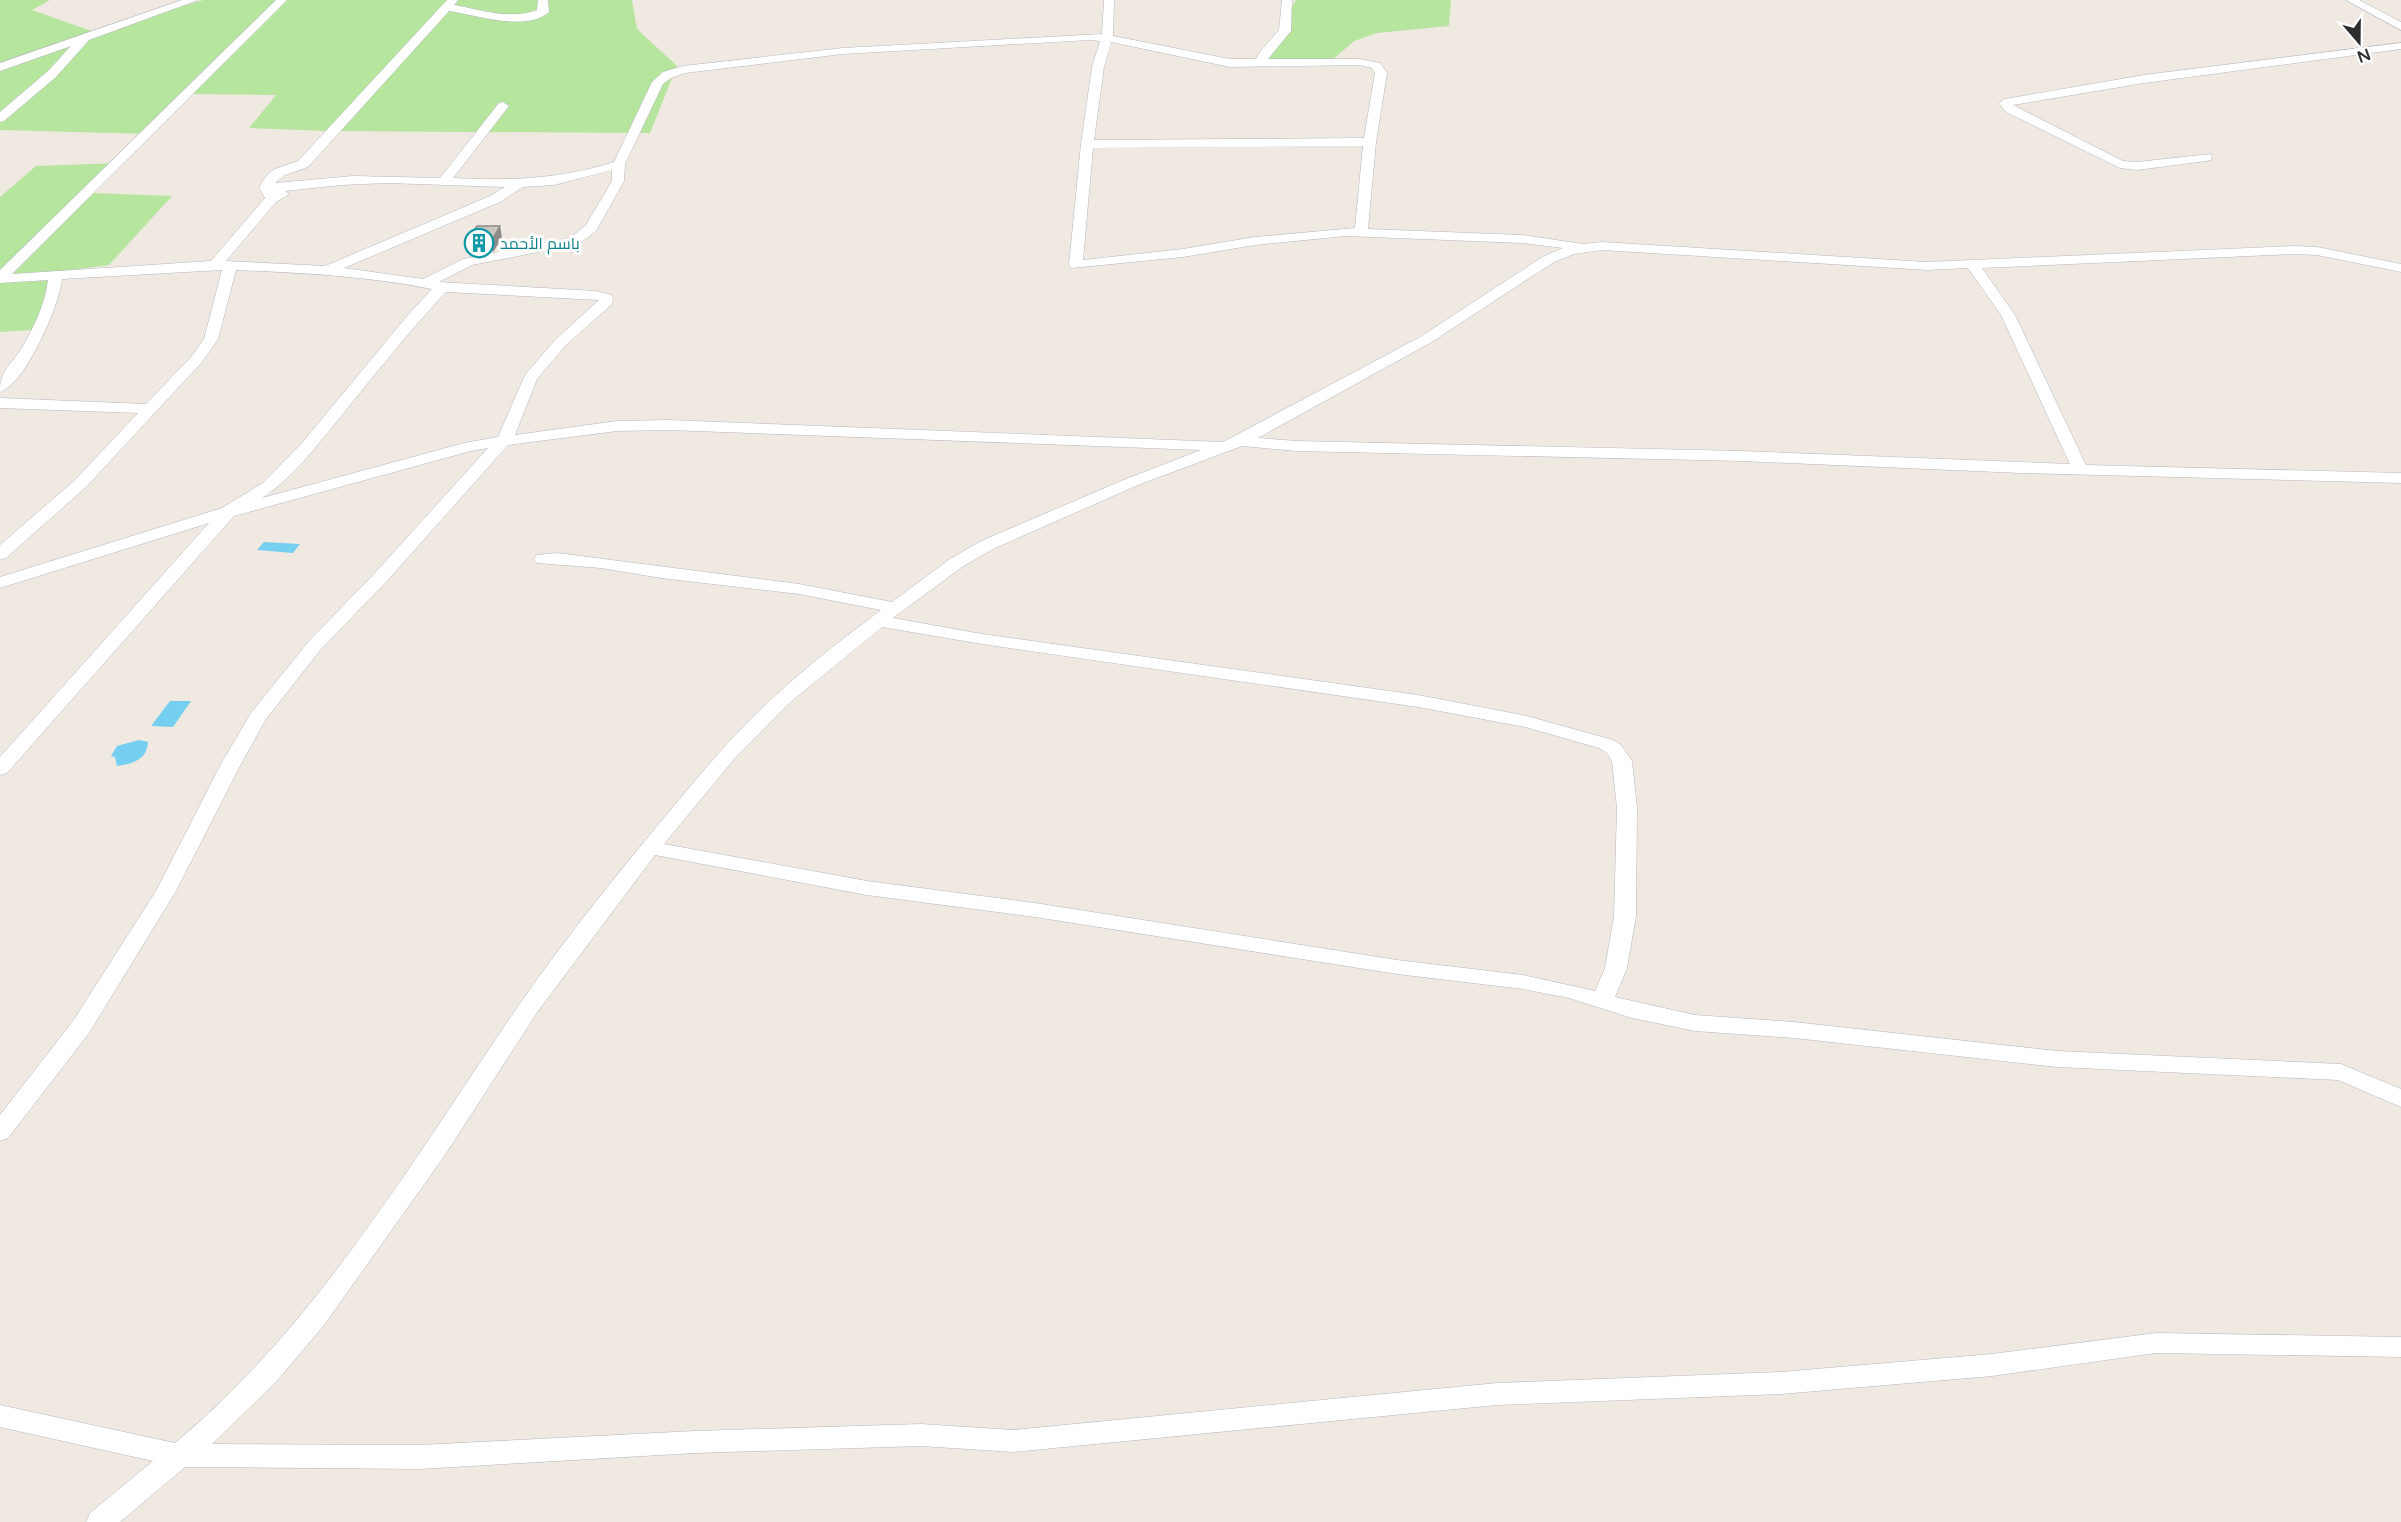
<svg xmlns="http://www.w3.org/2000/svg" width="2401" height="1522" font-family="'Varela Round',Cairo,sans-serif">
<style>
.green{fill:#b6e59e}
.water{fill:#75cff0}
.lines{fill:none;stroke-linecap:round;stroke-linejoin:round}
.minor-casing{stroke:#b4b7c1;stroke-width:1}
.minor{fill:#fff;fill-rule:evenodd}
.shaded-wall{fill:#8e8b86}
.building{fill:#cbc7bf;stroke:#8e8b86;stroke-width:1.5}
.labels{text-anchor:middle;stroke-width:6;stroke-linejoin:round;paint-order:stroke}
.far-culture-label{font-size:16px;fill:#0d838f;stroke:#fff;text-anchor:start}
</style>
<rect width="100%" height="100%" fill="#efe9e1"/>
<!-- green -->
<path class="green" d="M0,0h50l-18,10 65,23 106,-33h429l5,29 40,37 -27,67 -324,-2 -77,-3 27,-33 -87,-1 -39,40 -150,-4z
M1296,0h155l-2,26 -72,7 -23,8 -25,22 -70,3z
M121,163l-29,30 80,3 -63,69 -53,7 -22,58 -34,2v-135l36,-31z"/>
<!-- water -->
<path class="water" d="M264,542l36,2 -7,9 -36,-3z
M170,701h21l-18,26 -22,-1z
M139,740l9,2c-1,18 -16,22 -31,24l-2,-9 -4,-1 6,-10z"/>
<g class="lines">
<!-- minor casing -->
<g class="minor-casing">
<path id="minor" d="M182,0h16l-109,40 -33,37 -52,44 -4,1v-10l48,-41 23,-25 -71,25v-8z
M276,0h11l-275,274 199,-13 54,-63 -6,-11 9,-13 7,-5 23,-8 149,-161h11l-4,5c27,5 57,15 83,5l1,-10h10l1,12c-23,20 -73,3 -100,-1l-141,156 -23,8 -10,8 78,-7 87,2 59,-75 4,-1 6,4 -56,72c56,3 107,1 161,-16l38,-80 11,-10 20,-6 160,-18 259,-14 2,-34h10l-1,36 117,23h26l4,-7 19,-22 3,-30h10l-1,31 -23,28h91l21,4 7,10 -11,69 -8,87 154,6 61,9 19,-2 325,20 368,-16 22,1 84,17v8l-84,-17 -22,-1 -313,14 33,47 71,150 315,8v10l-380,-10 -280,-12 -444,-10 -55,-5 -104,39 -145,64 -31,18 -69,51 89,16 436,61 109,21 86,24 8,5 11,16 5,47 -1,108 -9,52 -12,29 80,18 99,7 263,29 284,13 60,25v18l-63,-27 -281,-13 -263,-29 -99,-7 -63,-13 -63,-20 -46,-9 -126,-15 -362,-57 -168,-22 -212,-40 -117,156 -93,144 -121,170 -48,57 -64,62 207,1 276,-14 226,-7 92,6 484,-47 284,-11 211,-18 164,-21 245,4v20l-245,-4 -164,23 -211,18 -284,11 -484,47 -92,-6 -226,7 -276,16 -234,-2 -65,55h-34l4,-9 63,-52 -153,-34v-22l175,38c145,-121 240,-287 346,-441 44,-63 93,-124 142,-183 35,-42 70,-85 111,-122 33,-31 71,-60 107,-87l-82,-16 -138,-16 -60,-10 -64,-5 -3,-4 3,-4 20,-2 242,31 93,18 58,-43 31,-18 145,-62 75,-29 -532,-20 -52,1 -109,14 -122,137 -65,67 -55,70 -25,45 -65,127 -87,142 -81,105 -8,3v-26l73,-94 83,-130 65,-127 30,-51 58,-72 65,-67 114,-126 -17,3 -237,65 -227,257 -7,2v-18l209,-234 -209,65v-11l222,-69 41,-25 39,-40 106,-128 24,-26c-65,-13 -130,-16 -196,-19l-18,69 -16,23 -116,125 -80,71 -6,1v-14l74,-64 64,-68 -138,-5v-10l146,6 46,-48 12,-17 18,-69 -160,9c-2,25 -37,106 -62,113 0,-21 9,-25 20,-41 13,-22 25,-46 28,-71l-48,3v-13zM1090,40l10,1 -8,26 -11,77 -12,121 2,3 112,-11 72,-12 91,-9 176,7 41,5 -19,8 -124,81 -197,105 -554,-22 -52,1 -102,14 22,-56 29,-34 46,-41 1,-6 -2,-3 -15,-4 -157,-9 33,-17 107,-21 17,-13 28,-50 1,-17 38,-80 8,-6 14,-5 158,-19zM1111,42l119,25 129,-2 13,3 3,5 -11,65 -270,2 10,-73zM1363,146l-8,82 -100,9 -72,12 -100,11 10,-112zM612,170v11l-26,44 -16,13 -107,21 -40,20 -79,-11 156,-66 23,-15 31,-2zM387,183l118,4 -15,9 -165,70 -99,-5 50,-59 13,-8 -4,-3 57,-6zM1602,250l325,20 41,-2 33,47 69,149 -329,-13 -444,-10 -39,-3 172,-95 124,-81 20,-8zM446,292l153,8 -43,39 -31,36 -27,62 -34,6 -202,55c32,-21 56,-54 80,-83 34,-42 67,-84 104,-123zM882,627l100,17 436,63 107,20 74,21 8,5 5,8 5,47 -3,108 -9,52 -10,23 -72,-16 -126,-15 -362,-57 -168,-22 -203,-37 71,-86 53,-54z
M2346,0h13l42,22v8z
M2401,43v6l-257,34 -131,22 110,56 14,1 74,-8 1,3 -1,3 -5,1 -69,9 -17,-2 -114,-56 -7,-9 6,-4 139,-24z"/>
</g>
<!-- minor -->
<use href="#minor" class="minor"/>
</g>
<!-- shaded-wall -->
<path class="shaded-wall" d="M500,226l2,11 -8,14 -25,2 -2,-11z"/>
<!-- building -->
<path class="building" d="M477,226h23l-8,14 -25,2z"/>
<!-- icons -->
<defs>
<g id="building-ring" transform="scale(1.5)"><circle r="9.5" fill="#fff" stroke="#0f9aa8" stroke-width="1.5"/><path d="M-4-6H4V6H1V3H-1V6H-4ZM-2.5-4.3h1.7v1.8h-1.7ZM.8-4.3h1.7v1.8H.8ZM-2.5-1h1.7V.8h-1.7ZM.8-1h1.7V.8H.8Z" fill="#0f9aa8"/></g>
</defs>
<g fill-rule="evenodd">
<use href="#building-ring" x="479" y="243"/>
</g>
<g class="labels">
<!-- far-culture labels -->
<g class="far-culture-label">
<text x="500" y="249">باسم الأحمد</text>
</g>
</g>
<!-- north arrow -->
<g transform="translate(2359 42) rotate(160)" stroke="#ffffff" stroke-width="4.5" paint-order="stroke">
<path d="M0-4.5L10 22L0 15L-10 22Z" fill="#2e2e2e"/>
<text y="-9" font-size="16" font-weight="bold" text-anchor="middle" fill="#2e2e2e">N</text>
</g>
</svg>
